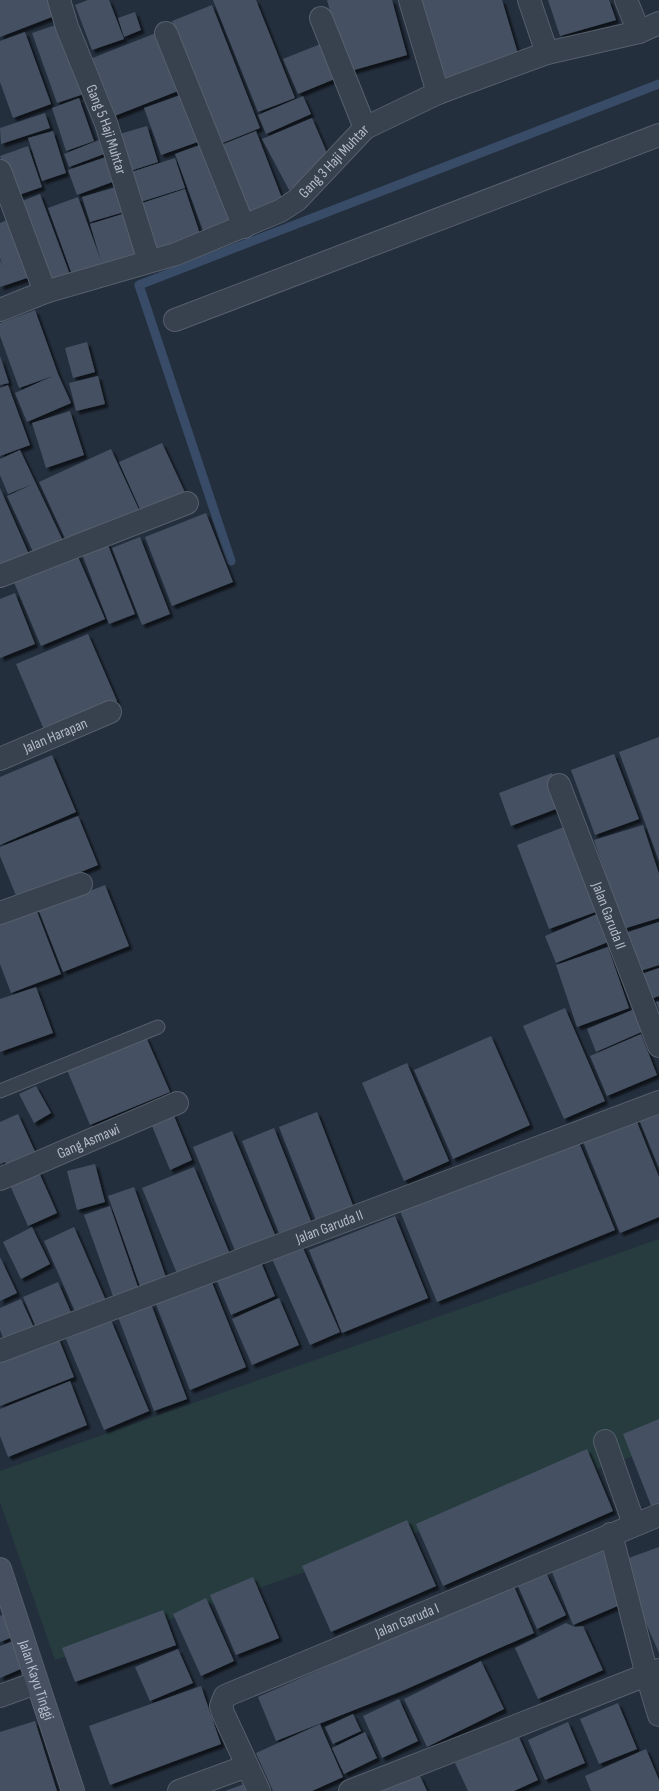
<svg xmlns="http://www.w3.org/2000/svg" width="659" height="1791" font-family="'Sofia Sans Condensed',sans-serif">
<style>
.green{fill:#263c3f}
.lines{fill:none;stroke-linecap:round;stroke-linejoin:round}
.stream{stroke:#394c67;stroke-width:9}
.building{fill:#455162;filter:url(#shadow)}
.lane-casing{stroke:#565f6c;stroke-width:15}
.street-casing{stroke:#565f6c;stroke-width:24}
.secondary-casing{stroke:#565f6c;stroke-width:24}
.lane{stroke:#38414e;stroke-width:13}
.street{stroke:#38414e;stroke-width:22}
.secondary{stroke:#465061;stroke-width:22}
.labels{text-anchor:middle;stroke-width:4;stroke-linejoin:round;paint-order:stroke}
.street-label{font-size:15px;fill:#b4bcc9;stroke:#1d2633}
</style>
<defs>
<filter id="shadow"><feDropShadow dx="3.5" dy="3.5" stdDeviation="1" flood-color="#0009"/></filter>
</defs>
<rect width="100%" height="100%" fill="#242f3e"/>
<!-- green -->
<path class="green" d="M659,1239v208l-604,213 -55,-158v-31z"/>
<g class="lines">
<!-- stream -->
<path class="stream" d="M231,561l-92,-276 520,-201"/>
</g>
<!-- building -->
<path class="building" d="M0,0h52l5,15 -57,22z
M88,0h21l15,39 -32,11 -17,-45z
M213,0h43l39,98 -37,14z
M327,0h65l15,55 -60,17z
M414,0h88l17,57 -81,25z
M548,0h61l7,20 -56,16z
M212,5l48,123 -40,16 -48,-123z
M135,12l6,18 -17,7 -6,-19z
M62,23l25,70 -30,10 -25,-70z
M161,31l22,58 -71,28 -22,-58z
M25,32l26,72 -38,14 -13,-36v-41z
M328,41l14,35 -44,18 -15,-35z
M189,92l17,47 -45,16 -17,-47z
M303,96l8,18 -45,20 -8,-19z
M79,98l15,43 -28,10 -14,-43z
M45,113l5,15 -49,16 -1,-16z
M312,118l15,35 -20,24 -18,13 -27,-51z
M147,126l11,36 -34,11 -11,-37z
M53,131l13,42 -24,8 -14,-43z
M256,131l27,70 -39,16 -28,-70z
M99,140l5,14 -35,13 -5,-13z
M208,142l31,82 -34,12 -30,-82z
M28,146l14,41 -29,10 -13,-41z
M106,157l9,24 -38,14 -9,-25z
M175,158l10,30 -51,16 -9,-30z
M116,187l8,25 -34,10 -8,-25z
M185,189l15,45 -49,17 -15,-46z
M40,194l32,86 -24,9 -33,-85z
M78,197l23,64 -11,-37 39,-12 13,43 -68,25 -26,-72z
M12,218l21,58 -33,11v-27l3,7 -3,-9v-35z
M35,310l23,64 13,29 -44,19 -12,-29 38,-17 -34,12 -19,-52v-13z
M87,342l8,30 -22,6 -8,-30z
M0,356l9,27 -9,2z
M98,376l7,28 -29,7 -7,-28z
M8,385l22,60 -30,11v-68z
M70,411l14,44 -38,13 -14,-45z
M162,443l26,56 -44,19 -25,-56z
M111,449l30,65 -72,33 -30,-65z
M20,450l45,95 -29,13 -29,-62 26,-12 -25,10 -8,-19v-16z
M0,488l31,71 -31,14z
M206,513l27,69 -61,24 -27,-69z
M140,537l30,77 -28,11 -30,-77z
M106,540l29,74 -26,10 -29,-75z
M76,552l29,67 -64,27 -28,-66z
M15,593l20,51 -35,14v-59z
M88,634l29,67 -72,31 -29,-68z
M659,737v124l-40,-109z
M614,754l25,65 -44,16 -24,-65z
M52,755l24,57 -76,33v-68z
M552,773l12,33 -53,20 -12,-33z
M78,816l20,49 -81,33 -17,-42v-9z
M569,825l32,85 -52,19 -32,-84z
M643,825l16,49v44l-36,11 -29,-89z
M105,885l24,61 -66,26 -24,-61z
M36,909l25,65 -50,19 -11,-29v-41z
M602,912l11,28 -57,23 -11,-27z
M659,922v43l-25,8 -12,-39z
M608,947l21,61 -52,19 -21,-62z
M659,968v28l-14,5 -9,-25z
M36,987l17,46 -53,19v-53z
M659,1001v9l-3,-8z
M565,1008l40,93 -41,18 -41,-93z
M637,1008l9,22 -50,22 -9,-23z
M641,1034l16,41 -50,21 -17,-40z
M491,1036l39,89 -77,34 -39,-89z
M146,1037l24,55 -80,33 -23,-55z
M407,1063l42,98 -45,20 -42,-98z
M36,1086l15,27 -17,10 -15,-29z
M659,1108v60l-21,-51z
M172,1111l20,49 -22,10 -20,-49z
M317,1112l37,96 -37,15 -38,-96z
M18,1114l19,42 -29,12 -3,-6 -5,2v-42z
M635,1117l24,60v40l-39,16 -38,-94z
M274,1128l37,93 -32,12 -37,-92z
M232,1131l44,106 -40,16 -43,-106z
M578,1140l37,90 -178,72 -37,-91z
M95,1164l10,38 -28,8 -10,-39z
M194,1167l36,87 -52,22 -36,-88z
M38,1170l19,43 -29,13 -19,-43z
M134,1187l33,93 -26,9 -33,-93z
M110,1206l29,84 -25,9 -30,-84z
M395,1216l33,82 -86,35 -33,-83z
M32,1227l18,37 -29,15 -18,-37z
M74,1227l33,76 -30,13 -33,-75z
M299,1239l41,93 -30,13 -41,-93z
M258,1255l17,41 -44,19 -17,-41z
M0,1257l17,36 -17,8z
M209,1275l37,92 -56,23 -37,-93z
M58,1282l15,35 -35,15 -15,-35z
M279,1298l20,47 -47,20 -20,-46z
M21,1299l14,31 -30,13 -5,-13v-22z
M151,1304l36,95 -33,12 -36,-94z
M111,1320l38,91 -45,19 -38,-91z
M58,1337l16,40 -74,29v-45z
M70,1381l17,44 -79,32 -8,-21v-27z
M659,1419v86l-7,3 -29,-74z
M587,1449l26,62 -170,75 -27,-62z
M407,1520l29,66 -105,46 -29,-66z
M659,1547v106l-21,-48 -12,-46z
M605,1550l22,52 -54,23 -21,-53z
M546,1573l20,42 -29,14 -19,-43z
M253,1577l26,61 -43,17 -26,-60z
M513,1584l21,49 -132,58 -126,50 -18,-44z
M206,1598l28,63 -33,15 -28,-62z
M163,1610l13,35 -101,37 -13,-34z
M6,1613l9,23 -15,6v-26z
M566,1623l9,4 8,-1 20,44 -65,29 -23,-51z
M13,1641l10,27 -23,10v-32z
M178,1649l15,34 -43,18 -15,-34z
M481,1661l23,48 -77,38 -23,-48z
M201,1686l20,58 -111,41 -21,-59z
M399,1699l19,42 -36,17 -19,-42z
M618,1703l19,46 -38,15 -19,-45z
M353,1714l8,17 -28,13 -8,-17z
M35,1721l22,70h-57v-59z
M568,1722l17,41 -40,17 -17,-40z
M320,1724l23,53 -31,14h-39l-17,-38z
M365,1732l12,26 -33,16 -12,-26z
M518,1735l20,45 -24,11h-46l-13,-28z
M646,1749l13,31v11h-68l-6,-15z
M420,1776l7,15h-45z
M244,1784l3,7h-22z"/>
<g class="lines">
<!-- lane casing -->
<g class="lane-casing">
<path id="lane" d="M0,1091l158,-64"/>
</g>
<!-- street casing -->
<g class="street-casing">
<g id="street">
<path id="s1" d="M59,0l8,27 39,96 43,138"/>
<path d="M410,0l28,93"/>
<path d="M529,0l18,53"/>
<path d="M321,18l44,110"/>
<path d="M639,32l20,-9"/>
<path d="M166,33l78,194"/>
<path d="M0,171l45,121"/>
<path id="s2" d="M0,310l45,-18 131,-38 104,-43 17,-11 68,-72 73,-35 109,-40 92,-21 -13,-32"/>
<path d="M175,320l484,-185"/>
<path d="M0,576l187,-73"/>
<path id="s3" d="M0,759l110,-47"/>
<path id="s4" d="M559,785l100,261"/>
<path d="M0,913l81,-29"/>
<path id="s5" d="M0,1179l177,-76"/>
<path id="s6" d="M0,1351l659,-249"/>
<path d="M605,1441l29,83"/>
<path d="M611,1534l36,141 12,40"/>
<path d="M0,1696l36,-13"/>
<path d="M179,1791l68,-25"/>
<path id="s7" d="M259,1791l-36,-78 -2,-7 4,-10 434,-181"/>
<path d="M350,1791l309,-121"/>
</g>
</g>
<!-- secondary casing -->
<g class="secondary-casing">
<g id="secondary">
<path id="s8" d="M0,1569l73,222"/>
</g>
</g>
<!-- lane -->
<use href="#lane" class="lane"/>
<!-- street -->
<use href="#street" class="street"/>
<!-- secondary -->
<use href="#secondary" class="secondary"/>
</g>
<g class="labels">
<!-- street labels -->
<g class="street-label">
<text dy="5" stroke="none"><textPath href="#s1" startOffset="138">Gang 5 Haji Muhtar</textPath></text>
<text dy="5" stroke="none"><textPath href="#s2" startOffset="371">Gang 3 Haji Muhtar</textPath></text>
<text dy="5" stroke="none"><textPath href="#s3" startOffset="60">Jalan Harapan</textPath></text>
<text dy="5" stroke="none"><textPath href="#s4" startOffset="140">Jalan Garuda II</textPath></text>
<text dy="5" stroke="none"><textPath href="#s5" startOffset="96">Gang Asmawi</textPath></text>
<text dy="5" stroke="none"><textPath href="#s6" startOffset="352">Jalan Garuda II</textPath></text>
<text dy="5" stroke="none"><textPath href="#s7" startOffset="301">Jalan Garuda I</textPath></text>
<text dy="5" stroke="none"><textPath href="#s8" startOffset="117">Jalan Kayu Tinggi</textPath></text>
</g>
</g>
</svg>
